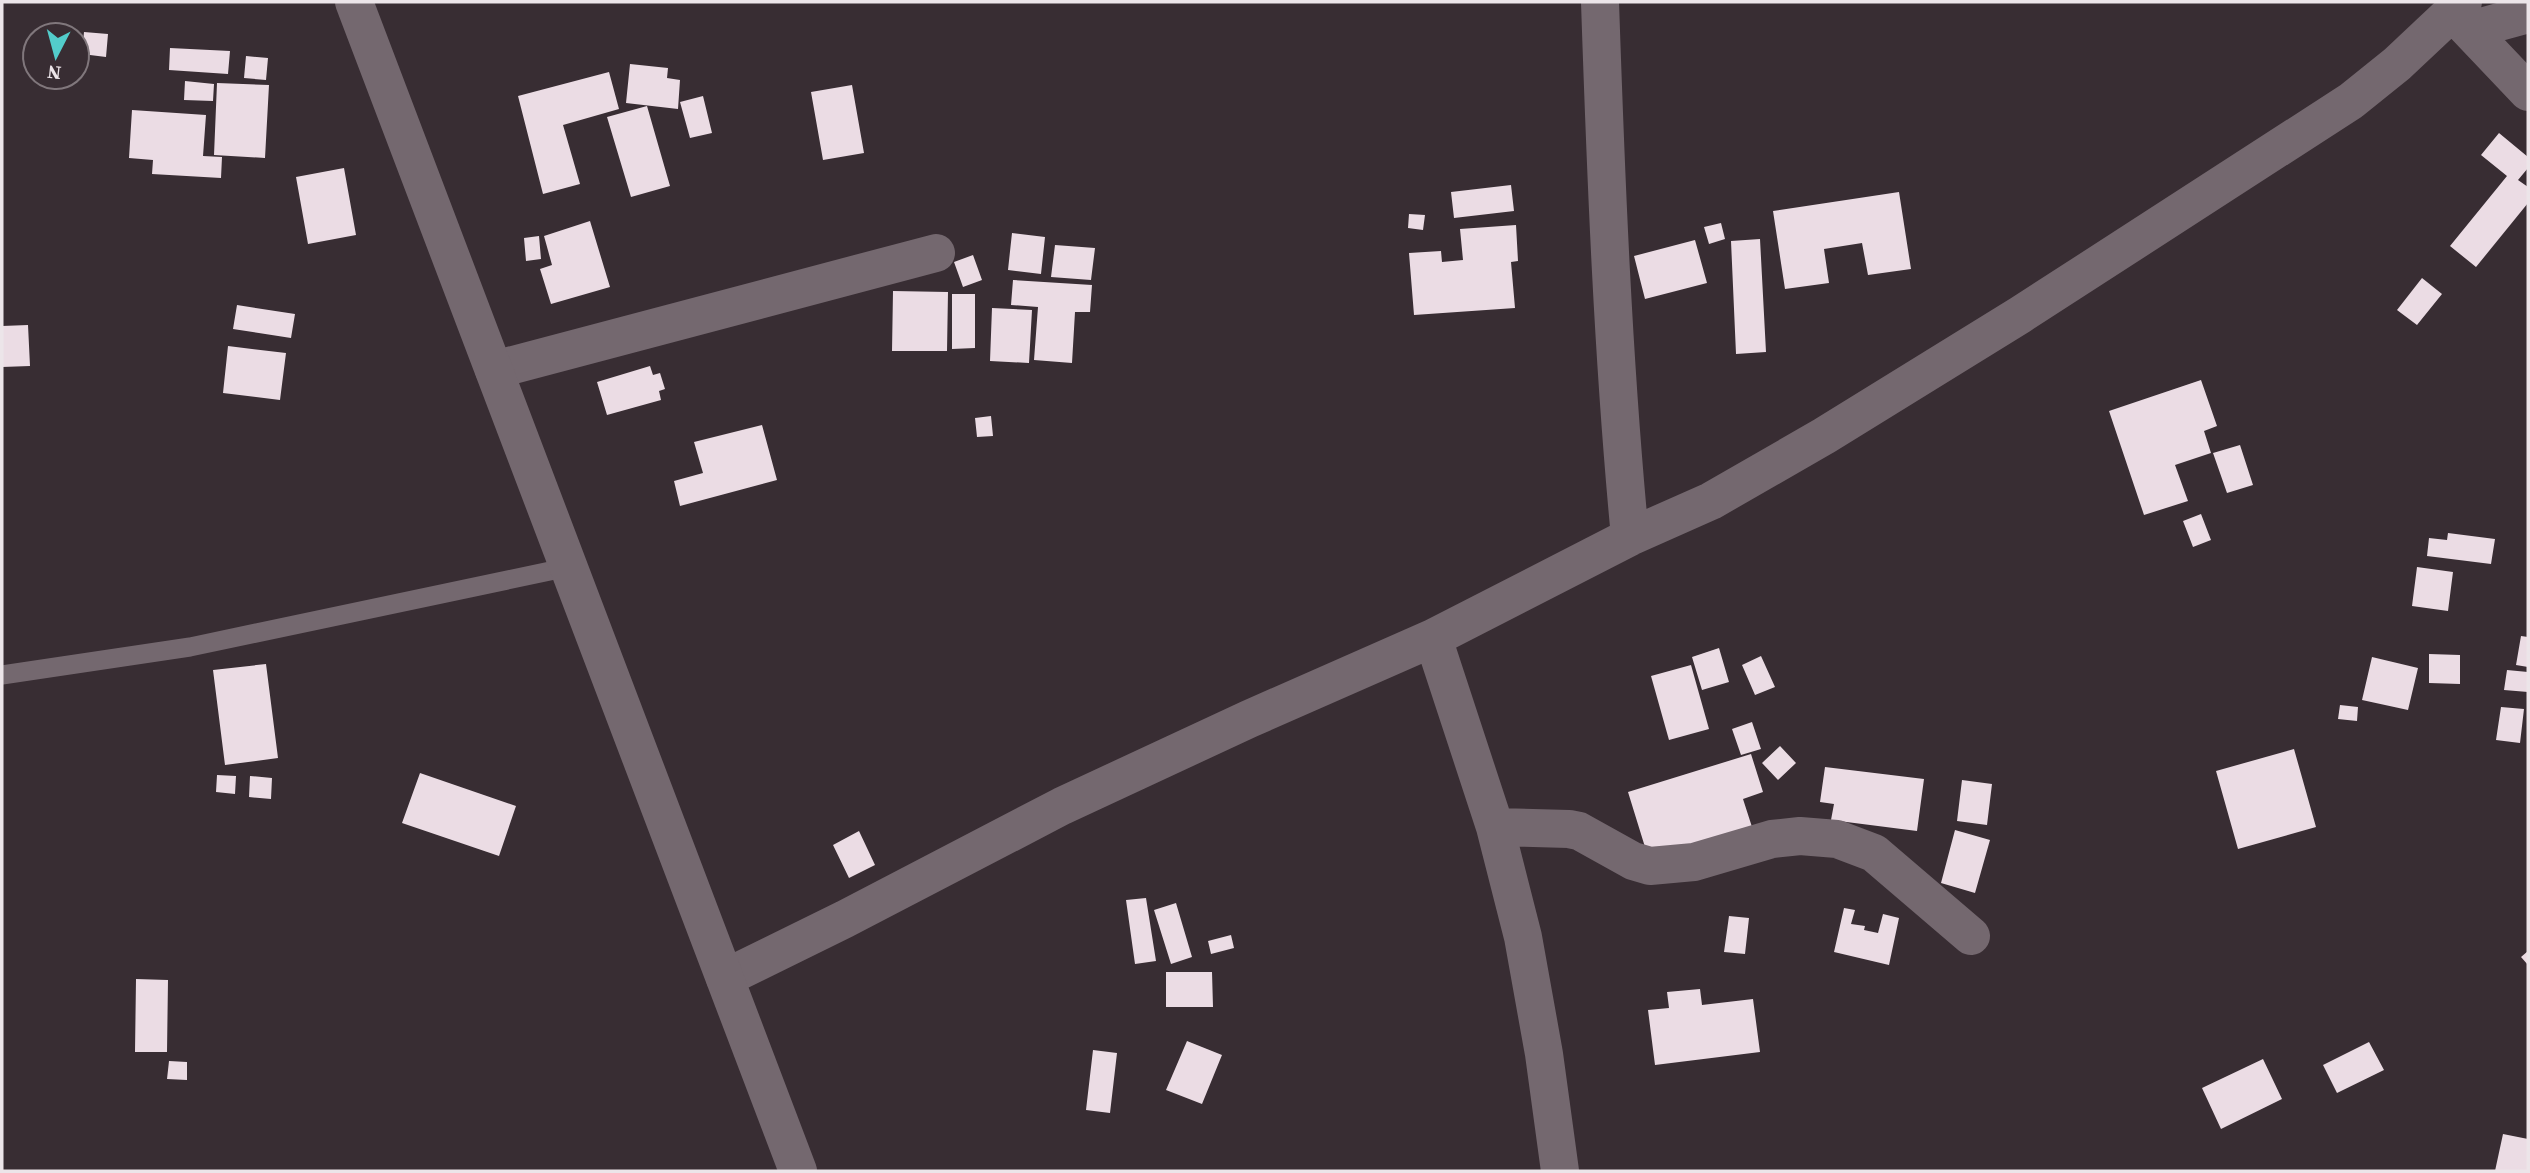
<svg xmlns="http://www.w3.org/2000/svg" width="2530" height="1173" font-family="'Source Serif 4',serif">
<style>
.building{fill:#ebdce4}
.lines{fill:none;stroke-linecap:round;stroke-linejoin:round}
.service{stroke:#74686f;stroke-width:19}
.minor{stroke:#74686f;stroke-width:38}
.tertiary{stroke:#74686f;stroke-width:38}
</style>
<rect width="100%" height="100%" fill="#382d33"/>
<!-- building -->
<path class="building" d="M84,32l24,2 -2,23 -24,-3z
M170,48l60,3 -2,23 -59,-4z
M246,56l22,2 -2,22 -22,-2z
M630,64l38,4 -1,10 13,2 -2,29 -52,-6z
M609,72l10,37 -56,16 17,59 -37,10 -25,-98z
M185,81l29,3 -1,17 -29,-1z
M217,83l52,2 -4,73 -51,-3z
M852,85l12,68 -41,7 -12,-68z
M703,96l9,37 -22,5 -10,-36z
M647,106l23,80 -39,11 -24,-80z
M132,110l74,5 -3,41 19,1 -1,21 -69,-4 1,-14 -24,-2z
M2499,133l29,24v11l-10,12 10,7v16l-52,64 -26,-21 57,-70 -26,-21z
M344,168l12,67 -48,9 -12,-67z
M1511,185l3,26 -60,7 -3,-26z
M1899,192l12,77 -43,6 -6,-32 -38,6 5,34 -44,6 -12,-78z
M1409,214l16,1 -2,15 -15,-2z
M590,221l20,66 -59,17 -11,-35 12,-4 -8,-29z
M1721,223l4,16 -16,5 -5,-17z
M1516,225l2,36 -7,1 4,46 -101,7 -5,-62 32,-2 1,11 21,-2 -3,-31z
M1012,233l33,4 -4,37 -33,-4z
M539,236l2,23 -15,2 -2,-23z
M1760,239l6,113 -30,2 -5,-113z
M1695,240l12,43 -62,16 -11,-43z
M1055,245l40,3 -4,32 -40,-3z
M973,255l9,25 -19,7 -9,-25z
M2422,278l20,16 -25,31 -20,-15z
M1013,280l79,5 -2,27h-15l-3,51 -38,-3 4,-53 -27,-2z
M893,291l55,1 -1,59h-55z
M952,294h23v54l-23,1z
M237,305l58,9 -4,24 -58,-9z
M992,308l40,2 -3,53 -39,-2z
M28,325l2,41 -28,1v-41z
M228,346l58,7 -6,47 -57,-7z
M650,366l3,9 7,-2 5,16 -6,2 2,9 -54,15 -10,-33z
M2201,380l16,46 -13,5 7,22 -36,12 13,36 -44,14 -35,-104z
M991,416l2,20 -16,1 -2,-19z
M762,425l15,55 -97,26 -6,-25 29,-8 -9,-31z
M2240,445l13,40 -26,8 -14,-40z
M2201,514l10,26 -18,7 -10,-26z
M2448,533l47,6 -4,25 -64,-8 2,-18 18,2z
M2417,567l36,5 -5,39 -36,-5z
M2521,636l7,1v30l-12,-2z
M1719,648l10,34 -27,8 -10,-33z
M2429,654l31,1v29l-31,-1z
M1761,656l14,31 -20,8 -13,-30z
M2372,657l46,11 -10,42 -46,-10z
M266,664l12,94 -53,7 -12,-95z
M1691,665l18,64 -40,11 -18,-64z
M2507,670l21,2v20l-24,-2z
M2340,705l18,2 -1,14 -19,-2z
M2501,707l23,2 -4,34 -24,-3z
M1752,722l9,27 -20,6 -9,-26z
M1780,746l16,17 -18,17 -16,-17z
M2294,749l22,78 -78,22 -22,-78z
M1751,754l12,38 -20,7 9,28 -103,33 -21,-68z
M1825,767l99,12 -7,52 -86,-11 3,-16 -14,-2z
M420,773l96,33 -17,50 -97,-33z
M217,775l19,1 -1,18 -19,-2z
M250,776l22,2 -1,21 -22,-2z
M1962,780l30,4 -5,41 -30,-4z
M1955,830l35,10 -15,53 -34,-10z
M859,831l16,34 -26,13 -16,-33z
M1146,898l10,63 -21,3 -9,-64z
M1176,903l16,54 -21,7 -17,-54z
M1844,908l11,2 -4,14 14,2 -1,4 14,3 5,-19 16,4 -10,47 -55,-13z
M1729,916l20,2 -4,36 -21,-2z
M1231,935l3,13 -23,6 -3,-13z
M2528,951v14l-7,-8z
M1166,972h46l1,35h-47z
M136,979l32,1 -1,72h-32z
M1700,989l2,16 51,-6 7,53 -105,13 -7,-55 21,-2 -2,-16z
M1187,1041l35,14 -20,49 -36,-14z
M2369,1042l15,28 -47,23 -14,-28z
M1093,1050l24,3 -7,60 -24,-3z
M2263,1059l19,40 -61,30 -19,-41z
M169,1061l18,1v18l-20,-1z
M2503,1134l25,5v32h-33z"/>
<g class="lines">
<!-- service -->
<path class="service" d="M2,675l188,-28 379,-80"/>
<!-- minor -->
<path class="minor" d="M1600,2c6,178 13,357 30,535
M2453,13l75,79
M2470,30l58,-16
M494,370l442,-117
M1433,638l62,189 28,110 21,117 16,117
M1495,827l74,2 10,2 54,30 17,5 44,-4 78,-23 28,-3 37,3 37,14 97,83
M725,978l120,-59 217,-113 187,-87 184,-81 197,-101 81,-36 113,-65 196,-121 331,-214 46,-37 66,-62"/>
<!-- tertiary -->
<path class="tertiary" d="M354,2l444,1169"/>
</g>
<!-- border -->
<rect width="2530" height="1173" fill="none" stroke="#ece5e9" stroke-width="7"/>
<!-- north arrow -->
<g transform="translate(56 56) rotate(186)"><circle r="33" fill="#382d33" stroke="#80777c" stroke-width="2"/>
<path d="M0-5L12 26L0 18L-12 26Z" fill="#53cdcb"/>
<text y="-10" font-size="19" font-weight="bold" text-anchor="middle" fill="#ece5e9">N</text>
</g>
</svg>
